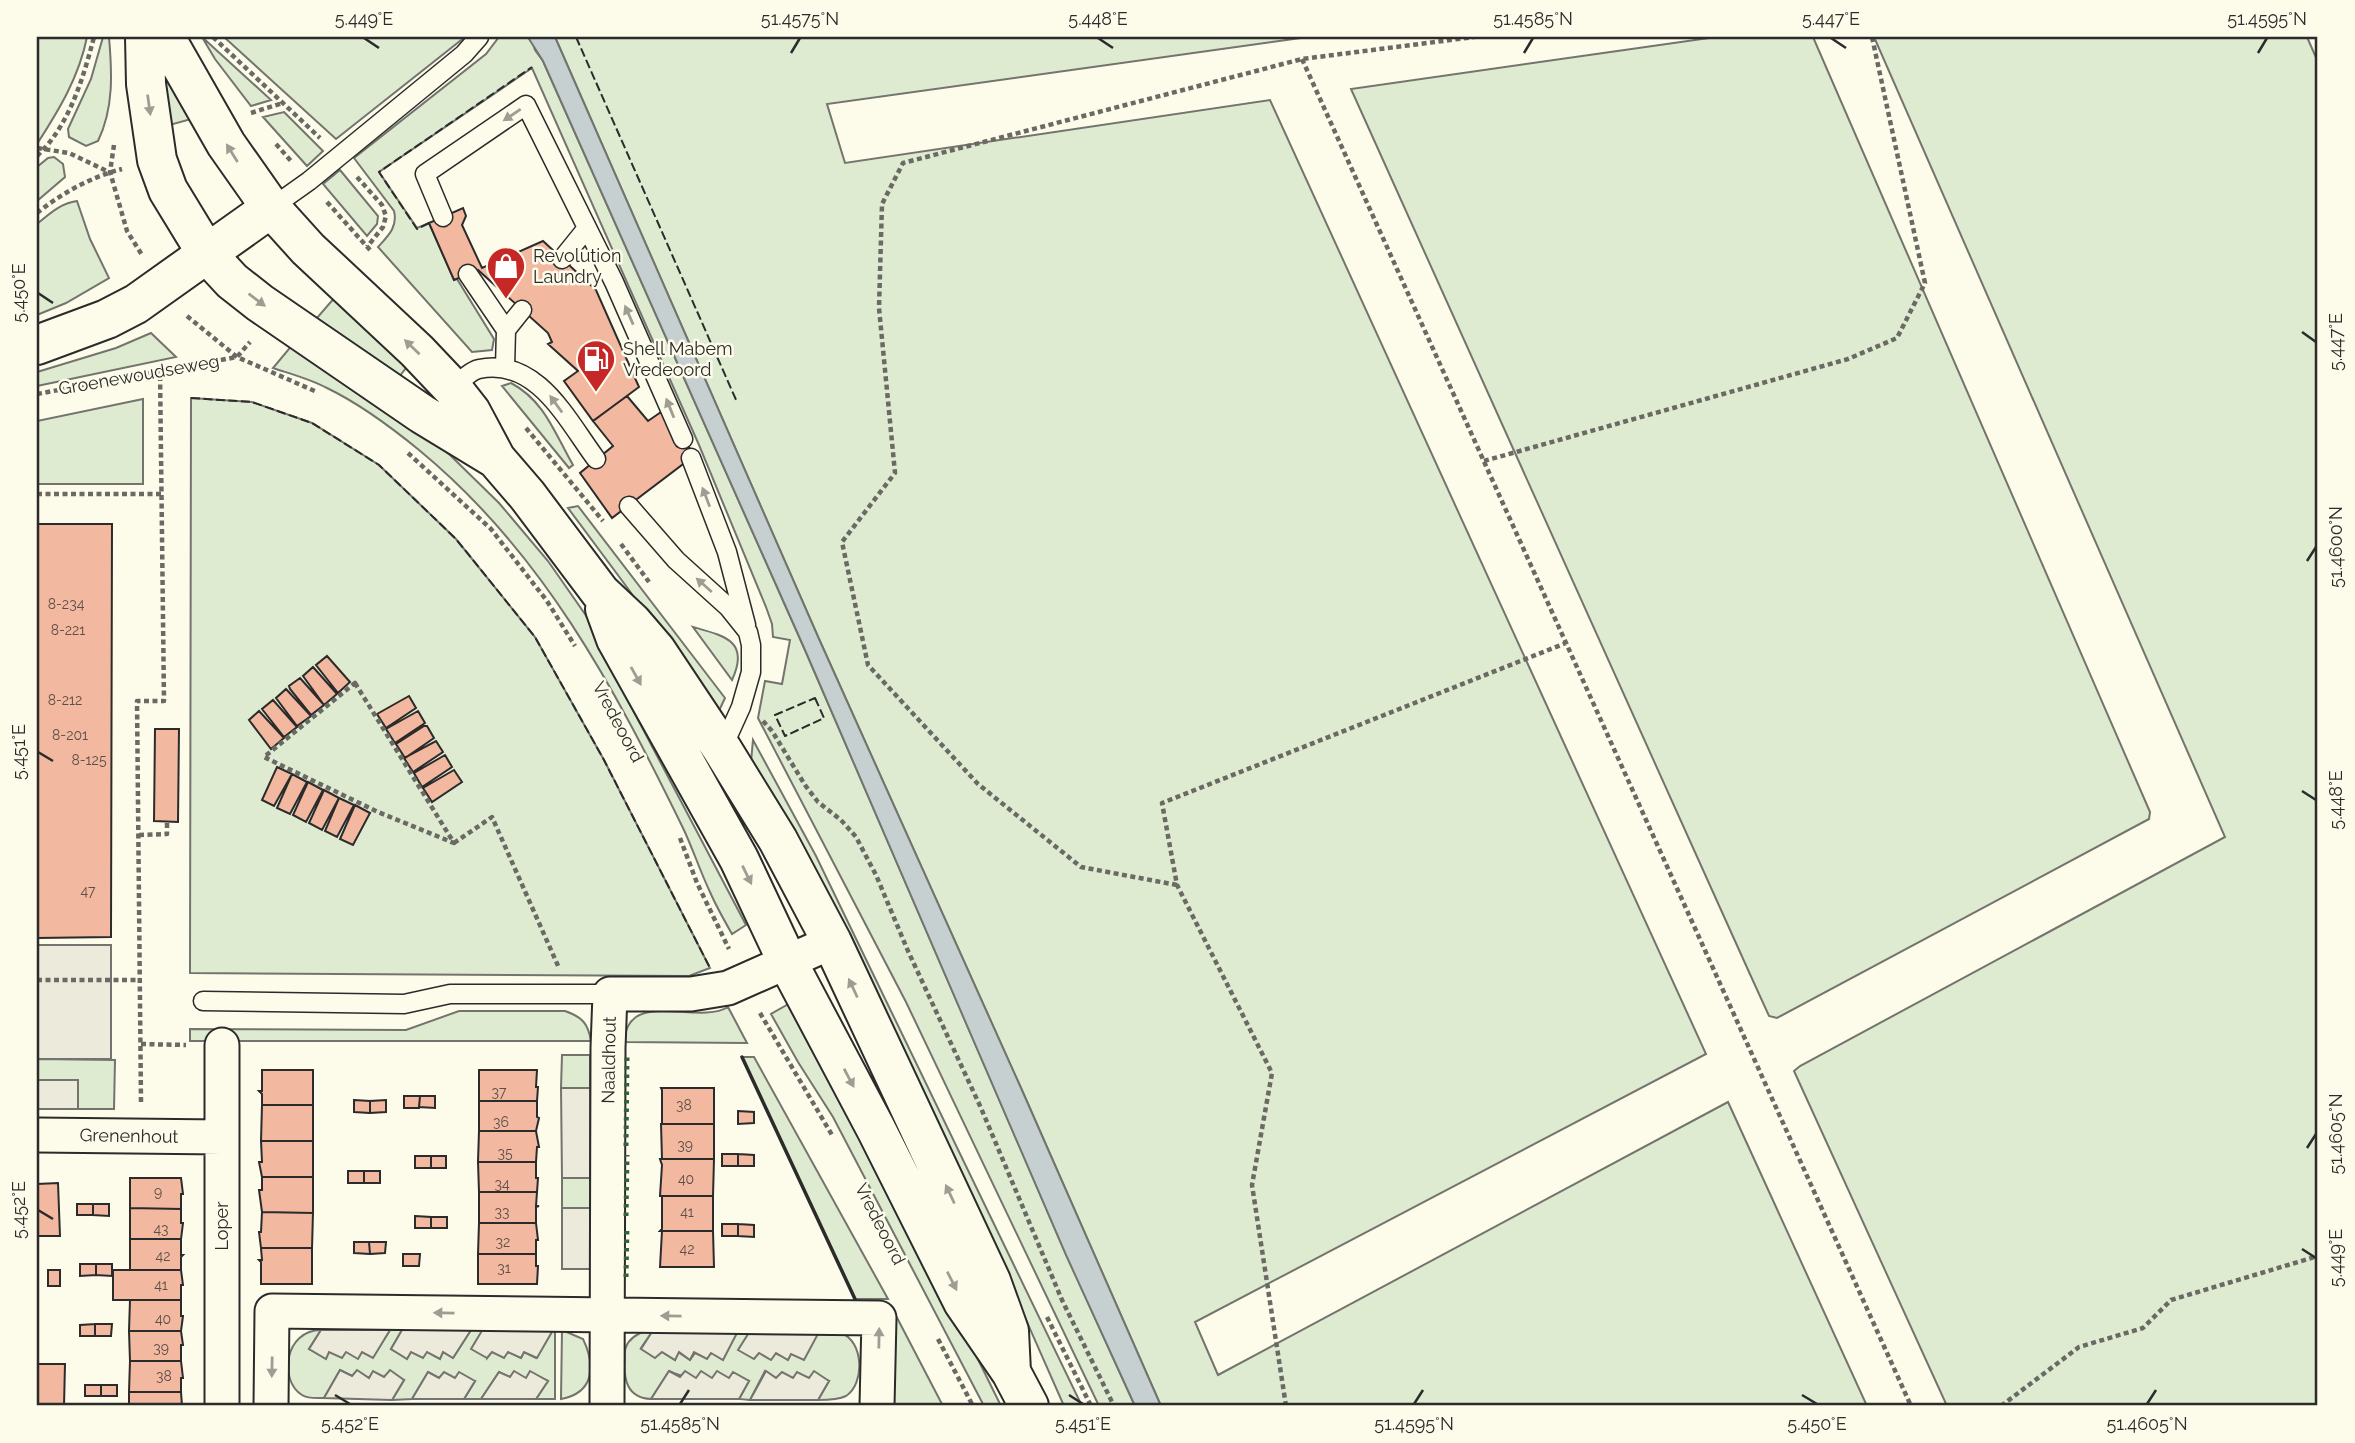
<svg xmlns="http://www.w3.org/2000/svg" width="2355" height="1443" font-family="Raleway,sans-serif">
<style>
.green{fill:#deebd1;stroke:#74746e;stroke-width:2}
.parking{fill:#eceadb;stroke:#74746e;stroke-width:2}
.water{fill:#c7d0d0;stroke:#74746e;stroke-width:2}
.building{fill:#f2b8a0;stroke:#2b2b2b;stroke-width:2}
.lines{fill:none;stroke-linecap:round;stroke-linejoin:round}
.lane-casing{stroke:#2b2b2b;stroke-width:21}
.street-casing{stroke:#2b2b2b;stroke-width:37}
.secondary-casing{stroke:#2b2b2b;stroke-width:42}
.path{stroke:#6a6964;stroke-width:4.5;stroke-dasharray:5 3.5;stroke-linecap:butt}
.lane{stroke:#fdfbea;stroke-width:18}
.street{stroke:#fdfbea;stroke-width:33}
.secondary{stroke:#fdfbea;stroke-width:38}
.hedge{stroke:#34623c;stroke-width:5;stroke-dasharray:3.5 5;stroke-linecap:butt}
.fence{stroke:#2b2b2b;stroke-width:2;stroke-dasharray:9 3.5;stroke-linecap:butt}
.wall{stroke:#2b2b2b;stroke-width:3.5}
.oneway{fill:#9e9d94}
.ticks{fill:none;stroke:#2b2b2b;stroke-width:2.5}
.labels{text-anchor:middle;stroke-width:5;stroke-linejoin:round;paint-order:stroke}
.number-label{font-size:14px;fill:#5d4e48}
.poi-label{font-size:18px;fill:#2b2b2b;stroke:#fdfbea;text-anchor:start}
.street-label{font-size:18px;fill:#2b2b2b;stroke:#fdfbea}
.neatline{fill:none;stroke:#2b2b2b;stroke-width:2.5}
.ticks-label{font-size:18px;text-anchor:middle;fill:#2b2b2b}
</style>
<rect width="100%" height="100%" fill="#fdfbea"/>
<!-- green -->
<path class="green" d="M37,37h50c-8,40 -28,73 -50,107z
M103,37h6c3,35 5,71 -11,104l-12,5 -17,-9 -1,-8 23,-50z
M202,37l69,63 -20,6 -36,-47z
M224,37h241l-129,102z
M499,37h32l4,13 8,11 262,589 261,604 69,152h-36l-193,-404 -148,-284 7,-37 17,3 8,-44 -17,-3 -1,-13 -6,-17 -67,-162 -167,-377 -153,104 38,56 12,-5 25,57 3,-1 37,60 -2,11 -20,2 -94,-105c10,-11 20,-20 16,-36l-40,-53 132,-104z
M555,37h753l-481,67 18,59 425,-63 436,954 -511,268 23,53 510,-273 139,304h-706l-140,-318 -202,-449z
M1716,37h97l337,775 -1,7 -372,199 -8,-2 -20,-44 -398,-883z
M1874,37h433l11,25v1344h-371l-153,-335 6,-5 425,-229z
M171,76l24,42 -29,8 -6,-46z
M284,112l39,39 -16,15 -44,-49z
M54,157l9,7 2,13 -28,24v-34l11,-9z
M340,170l38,46 -1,8 -10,12 -44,-52z
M77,201l13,38 19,39 -43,25 -29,12v-91c12,-10 24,-21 40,-23z
M336,296l73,68 -10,13 -83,-58z
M151,333l25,24 -139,29v-14l79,-24z
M293,344l120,81 37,30 49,48 49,58 46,66 30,66 122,232 -14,9c-8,-14 -16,-28 -22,-42 -10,-21 -17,-43 -27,-64 -69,-141 -140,-276 -264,-378 -28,-23 -59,-46 -92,-62 -17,-9 -36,-14 -54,-20z
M511,383c34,18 44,51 62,82l-4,3 -67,-82z
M191,398l61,4 60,21 67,42 77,74 79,98 69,123 106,208 -21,8 -499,-3z
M143,399v85h-106v-63z
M578,506l147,192 -9,19 -87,-127 -61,-82z
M693,627c32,9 57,14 39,53z
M753,740l63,116 266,550h-18l-56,-127 -258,-506z
M792,1002l60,102 149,302h-17l-151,-289 -35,-55 -27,-48z
M728,1007l19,36 -123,-1c4,-55 73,-16 104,-35z
M459,1011h106c17,6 23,12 26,30h-401v-12l216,1z
M562,1055h28v33h-29z
M742,1057h12l134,242h-33z
M37,1059l78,1 -1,49h-36v-29h-41z
M562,1178h28v30h-28z
M893,1310l50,96h-52z
M483,1329l4,29 5,-7 16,1 13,6 3,-6 12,6 17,-28h2v69h-19l12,-18 -18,-9 -3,6 -17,-1 -11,-5 -18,27h-17l11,-18 -36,-3 -11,-6 -16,27 -20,1 12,-20 -52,-4 -12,-6 -16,28c-7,0 -16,1 -22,-3 -24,-15 -17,-65 19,-65l-12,19 16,9 4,-6h33l11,5 17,-27h12l-11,19 16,9 4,-7h16l13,7 3,-6 10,6 18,-28z
M562,1330l21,9c13,27 11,54 -22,60z
M647,1330l5,2 -11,16 21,4 13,8 3,-8 12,8 5,-7 12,5 4,-5 27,-22h12l9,21 16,1 13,6 3,-6 28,-21c6,0 16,-1 22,1 23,8 24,51 5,63 -8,4 -19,4 -28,4l11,-19 -53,-3 -11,-7 -15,29 -11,-1 10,-18c-27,-4 -57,2 -80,-10l-18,28c-24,-1 -28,-20 -26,-41 0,-3 -1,-7 1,-11 3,-9 13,-14 21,-17z"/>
<!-- parking -->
<path class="parking" d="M37,945h74v114h-74z
M37,1080h41v29h-41z
M561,1088h29v90h-28z
M562,1208h28v61h-28z
M483,1329l70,1 -16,28 -13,-6 -3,6 -13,-6 -4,6 -12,-6 -5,6 -16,-9z
M321,1330h69l-17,28 -11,-6 -4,7 -12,-7 -4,6 -13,-6 -3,7 -17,-10z
M402,1330h69l-18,28 -10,-6 -3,7 -13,-7 -4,6 -12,-6 -4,7 -16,-10z
M738,1331l-15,29 -12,-7 -4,6 -13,-7 -4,8 -11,-8 -4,8 -13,-8 -7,6 -14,-9 11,-17z
M750,1331l69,1 -15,28 -13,-6 -3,6 -12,-7 -5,7 -12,-7 -5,6 -16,-9z
M340,1370l12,6 5,-6 12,8 4,-7 11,6 6,-7 14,10 -12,20 -68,-2z
M514,1371l12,7 4,-7 18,10 -12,18h-55l18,-27 11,5z
M669,1371l11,6 5,-6 11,7 5,-7 11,7 5,-7 12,7 4,-6 16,9 -10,18h-88z
M766,1371l10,7 6,-6 11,6 4,-6 12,6 5,-7 15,10 -11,19h-68z
M428,1372l11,6 5,-6 11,6 4,-6 16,9 -11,18h-52z"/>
<!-- water -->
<path class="water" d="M531,37h24l264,602 202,449 140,318h-26l-69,-151 -261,-605 -262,-589 -14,-22z"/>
<!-- building -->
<path class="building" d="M463,208l3,8 -4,9 20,43 61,-27 53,49 43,97 -46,34 -29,-40 14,-10 -30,-27 4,-2 -4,-9 -70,-63 -24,10 -25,-57z
M627,396l21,25 13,-9 34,43 -83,63 -32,-45 33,-27 -20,-25z
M37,524h75l-1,413 -74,1z
M327,656l23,26 -12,11 -22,-28z
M313,667l24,27 -13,11 -21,-29z
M300,678l24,27 -13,10 -21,-26 -1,-3z
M286,689l25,27 -14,10 -21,-28z
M409,696l7,12 -30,20 -9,-14z
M273,700l24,27 -13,10 -22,-28z
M259,711l25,27 -13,11 -22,-29z
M418,711l7,12 -30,20 -9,-14z
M424,726h3l7,12 -29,20 -9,-14z
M155,729h24l-1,93 -24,-1z
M436,741l7,11 -30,20 -9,-14z
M445,755l7,12 -30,20 -8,-14z
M277,767l15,7 -18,32 -12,-6z
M454,770l8,12 -30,20 -9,-14z
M292,774l15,8 -17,32 -13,-6z
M308,782l15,8 -17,32 -13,-7z
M324,790l15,8 -17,32 -13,-7z
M339,798l15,7 -17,32 -12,-6z
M355,805l15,8 -17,32 -13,-6z
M262,1070h51v35h-51v-11l-3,-3h3z
M479,1070h58l-1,17h2l-1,14h-58z
M661,1088h53v36h-52v-34z
M404,1096h16l-1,12h-15z
M420,1096h15v12l-16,-1z
M354,1100l16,1v12l-16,-1z
M386,1100v12l-16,1v-12z
M479,1101h58v16l2,1 -3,13h-57z
M262,1105h51v36h-52z
M738,1111l16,1v11l-16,1z
M661,1124h53v35h-52z
M479,1131h57l3,16h-2l-1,15h-58z
M261,1141h52v36h-51l-3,-15h3z
M722,1154h16v12h-16z
M738,1154l16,1v11h-16z
M415,1156h16v12h-16z
M431,1156h15v12h-15z
M660,1159h54l-1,37h-53l2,-31z
M478,1162h58v16h2l-1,14h-58z
M348,1171h16v12h-16z
M364,1171h16v12h-16z
M262,1177h51v36l-51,-1 -3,-22h3z
M130,1178h51l2,16h-2v15l-51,-1z
M58,1183l2,53h-23v-52z
M479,1192h58l-1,14h3l-3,1v16h-57z
M662,1196h51v35h-53l2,-2z
M77,1204h16v11h-16z
M93,1204h16v12l-16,-1z
M130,1208l51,1v14h2l-2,16h-51z
M262,1212l51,1 -1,35h-51l-2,-16h2z
M415,1216l16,1v11h-16z
M431,1217h16v11h-16z
M479,1223h57l2,17h-2v14h-58z
M722,1224h16v12h-16z
M738,1224l16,1v12l-16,-1z
M662,1231h51l1,36h-54z
M130,1239h51v16h2l-2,2v13h-51z
M354,1242h15l1,12 -16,-1z
M369,1242h17l-1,11 -15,1z
M261,1248h51v36h-51v-22l-2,-2h3z
M403,1254h17l-1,12h-16z
M478,1254h58v12h2l-1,18h-59z
M80,1264h16v11l-16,1z
M96,1264h16v12l-16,-1z
M48,1270h12v16h-12z
M113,1270h68l2,15h-2v15h-68z
M130,1300h51v16h2l-2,15h-52z
M95,1324v12h-15v-11z
M95,1324h17l-1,12h-16z
M129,1331h52l2,14h-2v16h-51z
M130,1361h51l2,17h-2v14h-52z
M37,1364h28l-1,42h-27z
M85,1385h16v11h-16z
M101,1385h16v11h-16z
M129,1392h52l1,14h-53z"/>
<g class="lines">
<!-- lane casing -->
<g class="lane-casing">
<path id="lane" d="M271,208l38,-27 155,-127 15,-17
M443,217l-18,-43 101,-69 88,177 69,157
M562,259l25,-31
M468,274l38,56 -1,38
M506,330l16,-20
M449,392c8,-7 20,-21 30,-23 58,-12 88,51 117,90
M691,458l36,94 19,73
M629,506l47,54 52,47 20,25 3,13v27l-10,35 -19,42
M203,1001l201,3 46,-10h160"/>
</g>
<!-- street casing -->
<g class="street-casing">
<path id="street" d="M37,1135l185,2
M222,1406v-361
M271,1406l1,-95 607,7 -2,88
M607,1406l1,-358 2,-54h81l37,-6 104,-46"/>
</g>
<!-- secondary casing -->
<g class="secondary-casing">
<path id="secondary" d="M145,37l1,47 11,76 11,30 39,64 25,27 28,22 162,111 74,45
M165,37l61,107 45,64 37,41 109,102 36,38 18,23 25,47 31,36 73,97 32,30 24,28 66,99 56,91 54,102 159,339 18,50 2,41
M37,345l70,-26 29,-15 135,-96
M605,609l11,30 123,220 49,104 88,166 87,173 48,70 18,34"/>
</g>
<!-- path -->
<path class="path" d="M213,37l107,101
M1302,59l609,1347
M251,113l32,-10
M276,144l15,17
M114,145l-4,27 17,59 15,24
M37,148l32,5 40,19
M37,156c32,-30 46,-77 57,-119
M357,177l25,28 4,11 -3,11 -16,20
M327,202l43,48
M37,213c25,-20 54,-36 85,-44
M187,316l50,41 80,35
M37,394l200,-37 13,-15
M526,428l77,93
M408,453l83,76 56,72 28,45
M1484,461l364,-102 49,-21 28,-55 -53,-246
M37,494h125
M621,544l28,38
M355,683l99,160 -76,-31 -114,-55z
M763,721l9,10 33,54 13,17 23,18 15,17 20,38 32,76 73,157 81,192 52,106
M139,835l28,-1v-12
M680,838l17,45 32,66
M454,843l38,-26 67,151
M1177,885l-96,-18 -103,-83 -110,-119 -26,-123 53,-69 -16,-165 3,-104 21,-41 399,-104 172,-22
M37,980h103
M760,1013l72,122
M141,1044l45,1
M141,1102l-4,-401h27l-4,-331
M1047,1317l44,89
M938,1339l35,67
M1286,1406l-34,-221 20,-112 -95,-188 -15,-82 404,-160
M2001,1406l78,-59 64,-19 28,-28 147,-44"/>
<!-- lane -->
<use href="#lane" class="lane"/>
<!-- street -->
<use href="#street" class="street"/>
<!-- secondary -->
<use href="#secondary" class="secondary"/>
<!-- hedge -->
<path class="hedge" d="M626,1146l1,-90
M626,1216l1,-61
M626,1277l1,-51"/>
<!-- fence -->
<path class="fence" d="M576,37l161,365
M429,223l-12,6 -38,-57 153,-105
M191,398l61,4 60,21 67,42 77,74 79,98 69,123 106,208
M815,698l9,20 -39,18 -10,-21z"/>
<!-- wall -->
<path class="wall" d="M742,1057l113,242"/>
</g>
<!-- one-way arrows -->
<defs><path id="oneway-solid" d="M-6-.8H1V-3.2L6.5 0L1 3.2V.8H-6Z" transform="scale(1.75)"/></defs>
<g class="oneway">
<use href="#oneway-solid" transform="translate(149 105) rotate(82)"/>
<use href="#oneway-solid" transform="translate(512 115) rotate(146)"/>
<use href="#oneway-solid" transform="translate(232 153) rotate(-122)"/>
<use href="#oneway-solid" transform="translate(257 300) rotate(37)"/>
<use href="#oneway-solid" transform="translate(629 315) rotate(-114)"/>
<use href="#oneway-solid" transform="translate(412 347) rotate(-136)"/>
<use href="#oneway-solid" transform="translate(556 404) rotate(-126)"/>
<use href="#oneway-solid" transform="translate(670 408) rotate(-112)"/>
<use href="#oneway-solid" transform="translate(706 497) rotate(-111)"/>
<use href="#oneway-solid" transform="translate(704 585) rotate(-138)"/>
<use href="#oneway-solid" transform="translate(636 676) rotate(61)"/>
<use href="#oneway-solid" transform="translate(747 875) rotate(64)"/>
<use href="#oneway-solid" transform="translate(853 988) rotate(-115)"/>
<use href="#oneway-solid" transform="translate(849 1078) rotate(62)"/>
<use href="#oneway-solid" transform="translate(950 1194) rotate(-115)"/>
<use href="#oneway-solid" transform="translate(952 1281) rotate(63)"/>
<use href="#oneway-solid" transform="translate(444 1313) rotate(-179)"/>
<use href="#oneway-solid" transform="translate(671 1316) rotate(-179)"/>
<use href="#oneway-solid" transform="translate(879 1338) rotate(-89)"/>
<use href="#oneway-solid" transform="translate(272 1367) rotate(91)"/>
</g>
<!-- ticks -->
<path class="ticks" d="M364,38l15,10M1098,38l15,10M1831,38l15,10M791,53l9,-15M1524,53l9,-15M2258,53l9,-15M38,293l15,10M2302,332l14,10M2307,561l9,-14M38,752l15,9M2302,791l14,9M2307,1148l9,-14M38,1210l15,9M2302,1249l14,9M335,1395l15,9M1069,1395l14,9M1802,1395l15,9M680,1404l9,-14M1414,1404l9,-14M2147,1404l9,-14"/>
<!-- icons -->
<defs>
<g id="shop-pin" transform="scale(2.0125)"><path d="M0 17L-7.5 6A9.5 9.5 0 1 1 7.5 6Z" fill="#c62828" stroke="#fdfbea"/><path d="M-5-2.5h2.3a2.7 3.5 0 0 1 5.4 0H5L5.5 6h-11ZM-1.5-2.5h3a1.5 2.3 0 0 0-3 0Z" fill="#fff"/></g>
<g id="fuel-pin" transform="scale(2.0125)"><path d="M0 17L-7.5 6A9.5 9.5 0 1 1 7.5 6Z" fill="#c62828" stroke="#fdfbea"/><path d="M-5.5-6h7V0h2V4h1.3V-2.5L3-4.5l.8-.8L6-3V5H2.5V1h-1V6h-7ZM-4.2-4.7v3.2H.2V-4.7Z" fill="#fff"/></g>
</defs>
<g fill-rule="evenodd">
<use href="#shop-pin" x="506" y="266"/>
<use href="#fuel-pin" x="596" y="359"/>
</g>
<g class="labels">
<!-- number labels -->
<g class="number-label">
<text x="66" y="609">8-234</text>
<text x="68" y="635">8-221</text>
<text x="65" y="705">8-212</text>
<text x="70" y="740">8-201</text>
<text x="89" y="765">8-125</text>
<text x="88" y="896">47</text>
<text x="499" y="1097">37</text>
<text x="684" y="1110">38</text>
<text x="501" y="1127">36</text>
<text x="685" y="1150">39</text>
<text x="505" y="1158">35</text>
<text x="686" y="1184">40</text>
<text x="502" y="1189">34</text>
<text x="158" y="1197">9</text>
<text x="502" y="1217">33</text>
<text x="687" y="1217">41</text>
<text x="161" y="1234">43</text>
<text x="503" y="1247">32</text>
<text x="687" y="1254">42</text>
<text x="163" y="1261">42</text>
<text x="504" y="1273">31</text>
<text x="161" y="1290">41</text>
<text x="163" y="1324">40</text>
<text x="161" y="1353">39</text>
<text x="164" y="1381">38</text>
</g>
<!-- poi labels -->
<g class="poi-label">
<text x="533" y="262">Revolution<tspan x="533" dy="21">Laundry</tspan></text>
<text x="623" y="355">Shell Mabem<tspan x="623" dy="21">Vredeoord</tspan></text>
</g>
<!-- street labels -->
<g class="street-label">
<text transform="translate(139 375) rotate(-10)" y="6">Groenewoudseweg</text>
<text transform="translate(618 722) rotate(62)" y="6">Vredeoord</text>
<text transform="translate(609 1060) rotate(-89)" y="6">Naaldhout</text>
<text transform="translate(129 1136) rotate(1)" y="6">Grenenhout</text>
<text transform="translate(880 1224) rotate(63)" y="6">Vredeoord</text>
<text transform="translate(222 1226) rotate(-90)" y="6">Loper</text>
</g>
</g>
<!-- border -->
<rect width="2355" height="1443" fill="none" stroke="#fdfbea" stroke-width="77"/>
<rect x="38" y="38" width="2278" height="1366" class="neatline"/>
<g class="ticks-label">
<text x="364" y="25">5.449°E</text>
<text x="800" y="25">51.4575°N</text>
<text x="1098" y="25">5.448°E</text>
<text x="1533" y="25">51.4585°N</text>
<text x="1831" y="25">5.447°E</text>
<text x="2267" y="25">51.4595°N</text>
<text transform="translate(19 293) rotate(-90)" y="6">5.450°E</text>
<text transform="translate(2336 342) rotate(-90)" y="6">5.447°E</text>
<text transform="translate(2336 547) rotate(-90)" y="6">51.4600°N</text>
<text transform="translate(19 752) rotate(-90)" y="6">5.451°E</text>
<text transform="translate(2336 800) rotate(-90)" y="6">5.448°E</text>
<text transform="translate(2336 1134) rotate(-90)" y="6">51.4605°N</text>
<text transform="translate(19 1210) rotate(-90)" y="6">5.452°E</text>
<text transform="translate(2336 1258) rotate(-90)" y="6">5.449°E</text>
<text x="350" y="1430">5.452°E</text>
<text x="680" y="1430">51.4585°N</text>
<text x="1083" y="1430">5.451°E</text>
<text x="1414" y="1430">51.4595°N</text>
<text x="1817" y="1430">5.450°E</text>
<text x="2147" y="1430">51.4605°N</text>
</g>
</svg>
